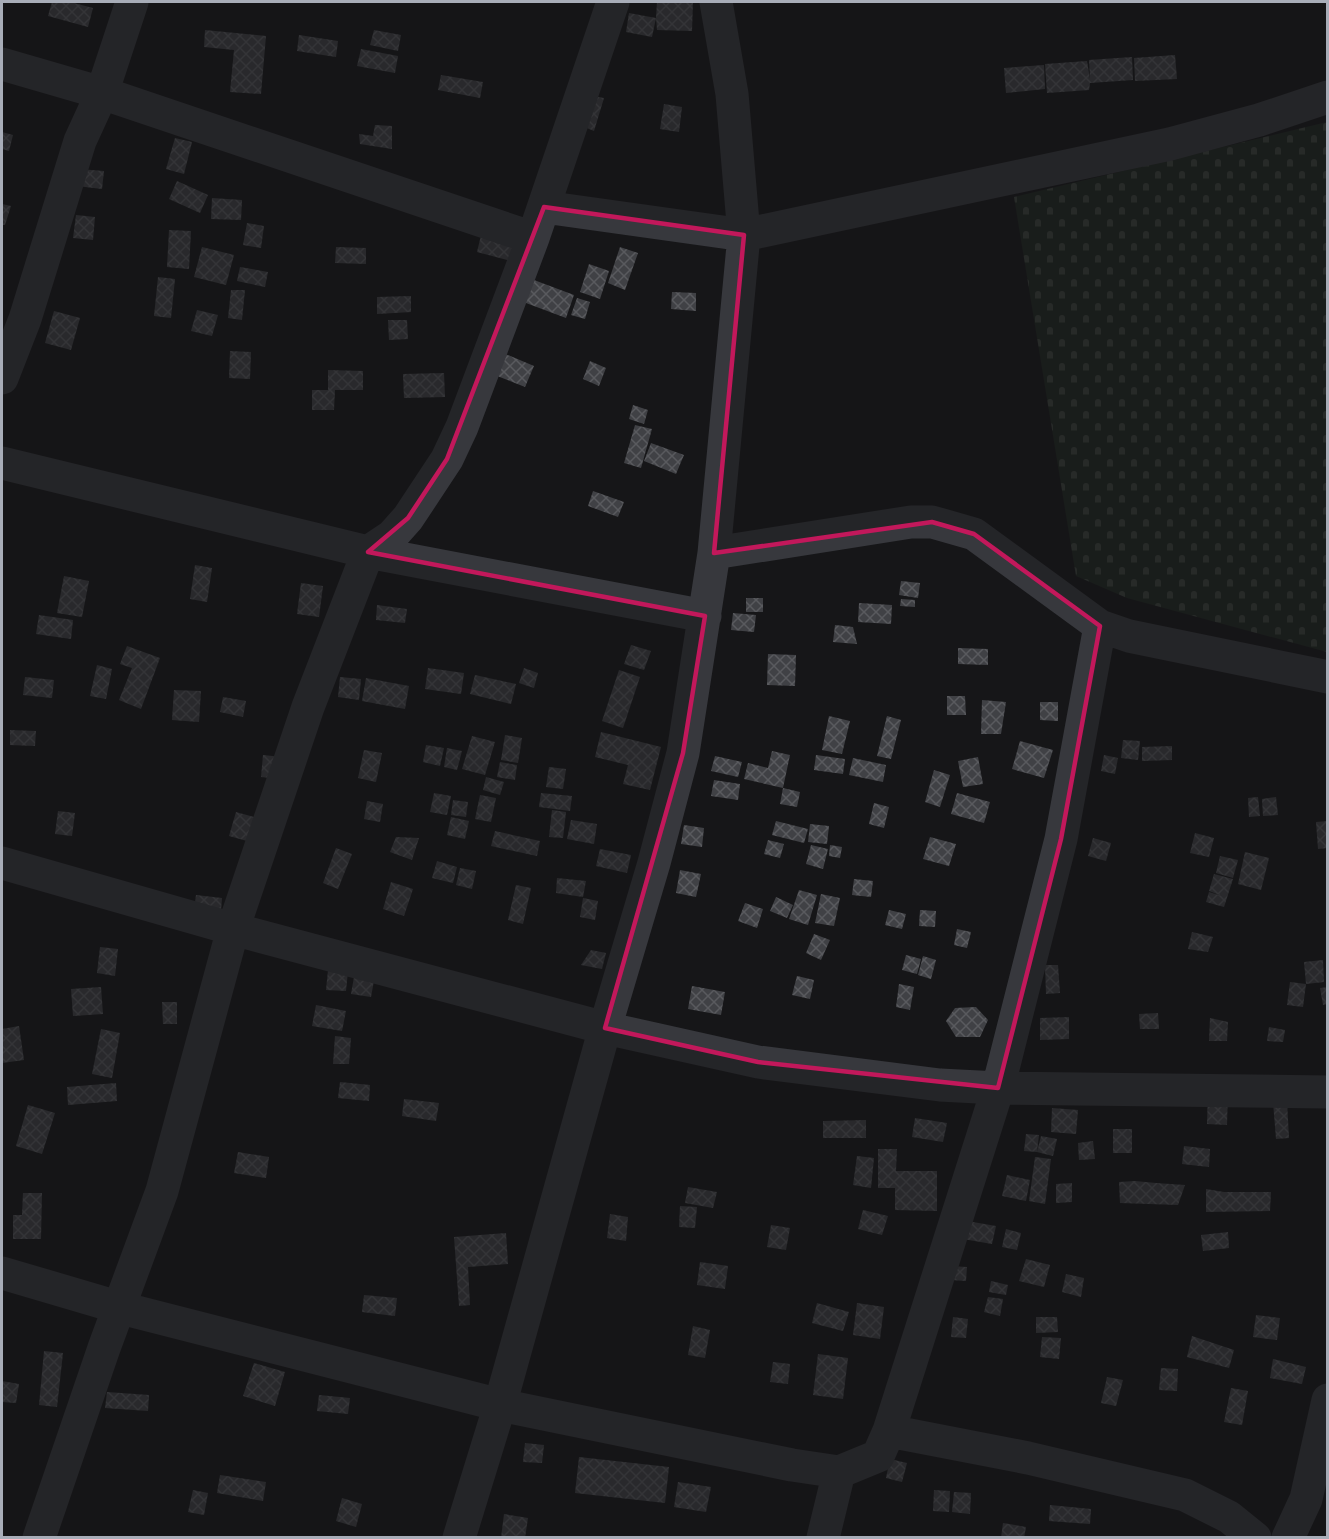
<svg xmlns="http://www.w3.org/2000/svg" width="1329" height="1539" font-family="Barlow,sans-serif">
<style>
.cemetery{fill:url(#cemetery-stones)}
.building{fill:url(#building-cross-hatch)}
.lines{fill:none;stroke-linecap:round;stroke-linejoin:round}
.street{stroke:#37383d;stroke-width:33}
.marked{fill:none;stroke:#c2185b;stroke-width:4.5;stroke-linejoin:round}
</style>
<defs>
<pattern id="cemetery-stones" width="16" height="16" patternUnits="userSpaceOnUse" patternTransform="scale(1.5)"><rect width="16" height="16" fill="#1e261f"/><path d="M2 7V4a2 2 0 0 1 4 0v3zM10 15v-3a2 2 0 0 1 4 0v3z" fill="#3c433d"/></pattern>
<pattern id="building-cross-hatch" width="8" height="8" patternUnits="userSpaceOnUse" patternTransform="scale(1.5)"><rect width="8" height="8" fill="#404145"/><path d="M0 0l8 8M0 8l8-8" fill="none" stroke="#595a5e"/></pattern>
</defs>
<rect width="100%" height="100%" fill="#161618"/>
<!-- cemetery -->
<path class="cemetery" d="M1327,122v530l-200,-54 -51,-22 -62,-379z"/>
<!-- building -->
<path class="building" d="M52,2h18l23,6 -5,19 -40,-11z
M657,2h36l-1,29 -35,-1 -1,-12 -4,19 -26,-5 3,-19 27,5z
M205,30l61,6 -5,58 -31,-2 4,-42 -30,-3z
M374,30l27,5 -3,16 -28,-6z
M299,35l39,6 -2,16 -39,-6z
M361,49l37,7 -3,17 -38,-7z
M1175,55l2,24 -42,2 -1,-23z
M1132,57l1,23 -43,3 -1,7 -42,3 -2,-29 42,-3 3,18 -1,-19z
M1044,65l1,24 -39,4 -2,-25z
M441,75l42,7 -3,16 -42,-8z
M592,96l12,2 -10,33 -12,-5z
M664,104l18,3 -3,25 -19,-3z
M375,125l17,1v23l-32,-5 -1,-10 14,2z
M2,132l11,3 -4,16 -7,-2z
M175,138l17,4 -8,32 -18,-5z
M79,169l25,2 -2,18 -25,-3z
M177,181l31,14 -8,18 -31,-14z
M212,198l30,2 -1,20 -30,-1z
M2,204l9,2 -6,19h-3z
M76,215l19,2 -2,23 -20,-2z
M247,223l17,3 -3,22 -18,-3z
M484,223l35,8 -8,30 -34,-9z
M169,230l22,1 -2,38 -22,-2z
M202,247l32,8 -8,30 -32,-8z
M336,247l30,1v16l-31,-1z
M620,247l18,6 -13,37 -17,-7z
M589,264l20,7 -9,28 -20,-7z
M240,267l28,5 -3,15 -28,-6z
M158,277l17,2 -4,39 -17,-2z
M526,277l48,18 -8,23 -48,-18z
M231,290h14l-3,30 -14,-2z
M672,292l24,1v18l-25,-2z
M411,296v16l-34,2v-17z
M577,298l13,4 -5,17 -14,-4z
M197,310l21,5 -6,21 -21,-5z
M54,311l26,7 -9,32 -26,-7z
M388,320h19l1,19 -19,1z
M496,350l38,16 -9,21 -38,-15z
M230,351l21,1 -1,27 -21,-1z
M590,361l16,7 -7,18 -16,-7z
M328,370l35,1v19h-28l-1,20h-22v-20h16z
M444,373l1,24 -41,1 -1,-24z
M633,405l15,5 -4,14 -15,-5z
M635,425l17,4 -11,39 -17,-5z
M651,443l33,12 -8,19 -32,-13z
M593,491l31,11 -6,15 -30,-11z
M195,565l17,3 -5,34 -17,-3z
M64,576l25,5 -7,36 -25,-4z
M901,581l19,2 -2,15 -19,-3z
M301,583l22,3 -4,31 -22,-3z
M746,598h17v14h-17z
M901,599l14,1v7l-15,-1z
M859,603l33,2 -1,19 -33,-2z
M377,605l30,4 -2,14 -29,-3z
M733,613l23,2 -2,17 -23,-2z
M39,615l34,5 -2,19 -35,-5z
M835,625l18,2 4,17 -24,-2z
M631,645l20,6 -7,19 -20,-6z
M127,646l33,12 -19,51 -22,-9 13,-32 -12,-4z
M958,648l30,1v16l-30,-1z
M768,654l28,1 -1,31 -28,-1z
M97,665l15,4 -6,30 -16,-3z
M428,668l36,5 -3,21 -36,-5z
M524,668l14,5 -4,15 -15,-5z
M619,670l21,7 -17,51 -21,-7z
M475,675l41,9 -5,20 -41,-10z
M25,677l29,3 -2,18 -29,-3z
M340,677l21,2 -2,21 -21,-3z
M366,678l43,8 -4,23 -43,-8z
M174,690l27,1 -2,31 -27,-2z
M947,696h18l1,19h-19z
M223,697l23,4 -3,16 -23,-5z
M982,700l24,2 -5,32h-20z
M1040,702h18v19l-18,-1z
M829,716l21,5 -8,33 -20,-4z
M887,716l14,4 -10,39 -14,-3z
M10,730l26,1 -1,15 -25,-1z
M601,732l60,15 -11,43 -27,-6 5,-19 -33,-8z
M505,735l17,3 -4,25 -17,-3z
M472,736l23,6 -10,33 -23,-6z
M1123,740l17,1 -2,19 -17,-2z
M1020,741l33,9 -9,28 -32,-9z
M426,745l18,3 -4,18 -17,-4z
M1172,746v14l-30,1v-14z
M447,748l15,3 -5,19 -13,-3z
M364,750l18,3 -6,29 -18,-4z
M772,751l18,4 -7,33 -39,-9 4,-16 20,5z
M263,755l19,2 -2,22 -19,-2z
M816,755l29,4 -2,15 -29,-4z
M1104,755l14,3 -3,16 -14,-3z
M715,756l27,6 -4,15 -27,-6z
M978,757l5,27 -20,3 -5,-26z
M853,758l33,7 -3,17 -34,-7z
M500,762l17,3 -2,15 -18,-3z
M549,767l17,2 -3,20 -17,-2z
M934,770l16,5 -10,32 -15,-5z
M486,777l18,5 -4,13 -17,-5z
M714,780l26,4 -2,16 -27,-4z
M783,788l17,4 -3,15 -17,-3z
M434,793l17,3 -4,19 -17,-3z
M541,793l31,3 -2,15 -31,-4z
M957,793l33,9 -6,21 -33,-9z
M480,795l16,3 -5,24 -16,-3z
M1258,797l2,19 -11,1 -1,-19z
M1276,797l2,18 -15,1 -1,-17z
M453,800l15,2 -2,15 -15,-2z
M367,801l16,3 -3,18 -16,-3z
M874,803l15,4 -5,21 -15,-4z
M552,810l14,2 -3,26 -14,-1z
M58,811l17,2 -3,23 -17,-2z
M236,812l18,5 -7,24 -18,-5z
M451,817l18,4 -4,18 -18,-4z
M571,820l26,4 -3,20 -27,-5z
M776,821l32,8 -4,14 -32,-8z
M1328,821v27l-10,1 -2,-27z
M810,824l19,2 -2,18 -19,-2z
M684,825l20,3 -2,19 -21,-3z
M495,831l45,10 -3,15 -46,-10z
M1195,833l19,5 -5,19 -19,-4z
M396,837l23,1 -7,22 -22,-8z
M930,837l26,7 -7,22 -26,-7z
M1093,838l18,5 -5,18 -18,-5z
M768,840l16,4 -4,14 -16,-4z
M811,845l17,4 -5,20 -17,-5z
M830,845l12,2 -2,11 -11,-2z
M336,848l16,6 -14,35 -15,-6z
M600,849l31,6 -4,18 -31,-7z
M1245,852l24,6 -8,32 -23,-6z
M1220,856l18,4 -5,18 -17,-5z
M437,861l20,6 -4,16 -21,-5z
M460,868l16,3 -4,18 -16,-4z
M680,870l21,4 -5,23 -20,-4z
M1214,874l19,5 -9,28 -18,-5 3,-10 13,4 -13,-5z
M557,878l29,3 -3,16 -27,-4z
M854,879l19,2 -2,16 -19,-2z
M391,882l22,7 -9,27 -21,-7z
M516,885l15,3 -8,36 -15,-4z
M799,890l18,5 -9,30 -19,-6z
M821,894l19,4 -6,28 -19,-3z
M196,895l26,3 -1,13 -27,-2z
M776,897l17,8 -6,13 -17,-7z
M583,898l15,3 -3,19 -15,-3z
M745,903l18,6 -6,19 -19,-7z
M889,910l17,4 -4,15 -17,-4z
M920,910l16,1 -1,16 -16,-1z
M957,929l14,3 -4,16 -13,-3z
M1192,932l21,5 -5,15 -20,-3z
M814,934l16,6 -9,20 -15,-7z
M100,947l18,2 -3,27 -18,-3z
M591,950l15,3 -4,16 -21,-4z
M906,955l15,4 -4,15 -15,-4z
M923,956l13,4 -5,19 -13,-4z
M329,960l20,1 -3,30 -20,-1z
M357,960l20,4 -6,33 -20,-3z
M1323,960l1,22 -18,2 -2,-22z
M1045,965h13l2,28 -14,1z
M797,976l17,4 -4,19 -18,-4z
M1290,982l16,2 -3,23 -16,-2z
M899,984l15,3 -4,23 -14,-3z
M692,986l33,6 -4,23 -33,-6z
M101,987l2,27 -30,2 -2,-27z
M1328,987v17l-5,1 -3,-17z
M162,1002h15v22h-14z
M316,1005l30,6 -4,20 -30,-5z
M976,1007l12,13 -8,17h-24l-10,-16 9,-13z
M1158,1013l1,16h-19l-1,-15z
M1069,1017v22l-29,1v-22z
M1210,1018l18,4 -1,19h-18z
M19,1026l5,34 -22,3v-34z
M1269,1027l16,3 -2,12 -16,-1z
M101,1029l19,4 -8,45 -20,-4z
M335,1036l16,2 -2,26h-16z
M340,1082l30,3 -1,16 -31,-3z
M116,1083l1,18 -49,4 -1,-18z
M1208,1091h20l-1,34 -20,-1z
M404,1099l35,4 -3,18 -34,-5z
M1287,1101l2,37 -13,1 -3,-37z
M28,1105l27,8 -13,41 -26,-8z
M1052,1108l26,2 -2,24 -25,-2z
M915,1118l32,5 -4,19 -31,-5z
M866,1120v18h-43v-17z
M1113,1129h19v24h-19z
M1026,1134l13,1 -2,17 -13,-1z
M1041,1136l16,3 -4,17 -16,-4z
M1093,1141l2,18 -16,1 -1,-17z
M1184,1146l26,3 -1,18 -27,-3z
M878,1149h19l-1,22h41v40l-42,-1v-22h-17z
M238,1152l31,5 -3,21 -32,-5z
M857,1156l17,2 -3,30 -18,-3z
M1035,1157l16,2 -6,45 -16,-3z
M1007,1175l23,5 -4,21 -24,-5z
M1135,1181l21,2 29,2 -7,20 -58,-2 -1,-21z
M1072,1183v19l-16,1v-19z
M688,1187l29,5 -4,16 -28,-5z
M1206,1189l18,3h47l-1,19 -64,1z
M23,1193h19l-1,46h-28v-24h9z
M680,1206l17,1 -2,21 -16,-1z
M863,1210l25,6 -6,19 -24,-6z
M610,1214l18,3 -2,24 -19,-3z
M967,1221l29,5 -4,18 -29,-5z
M771,1225l19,3 -4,22 -19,-3z
M1006,1229l15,4 -4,17 -15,-3z
M1228,1232l1,16 -26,3 -2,-16z
M506,1233l2,31 -40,3 2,38 -11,1 -5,-69z
M1026,1259l24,6 -6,22 -25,-6z
M700,1262l28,4 -3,23 -28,-4z
M951,1266l16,1 -1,14 -16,-1z
M1066,1274l18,4 -3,19 -19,-5z
M991,1281l17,4 -2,10 -17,-3z
M364,1295l33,3 -2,18 -33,-4z
M988,1297l15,2 -3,17 -16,-4z
M817,1303l32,9 -6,19 -31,-8z
M857,1303l27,4 -4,32 -27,-4z
M1256,1315l24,3 -3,22 -24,-3z
M953,1317l15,2 -2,19 -15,-1z
M1036,1317h21l1,15 -22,1z
M693,1326l17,4 -5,28 -17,-3z
M1192,1336l42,14 -5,18 -42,-11z
M1042,1337l19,1 -2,21 -19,-2z
M44,1351l19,2 -6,54 -18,-2z
M818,1354l30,4 -5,41 -30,-4z
M1273,1359l33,8 -4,17 -32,-6z
M773,1362l17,2 -2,20 -18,-2z
M254,1363l31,9 -10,34 -32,-10z
M1161,1368l17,1 -1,22 -18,-1z
M1107,1377l16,3 -7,26 -15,-3z
M2,1381l17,3 -3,19 -14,-1z
M1231,1388l17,3 -6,34 -18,-3z
M107,1392l42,3 -1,16 -43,-3z
M319,1395l31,3 -2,16 -31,-3z
M525,1443l19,2 -2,18 -19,-1z
M579,1457l90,10 -4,36 -90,-10z
M890,1459l17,4 -5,19 -16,-4z
M220,1475l46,7 -3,19 -46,-8z
M678,1482l33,5 -5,25 -32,-5z
M193,1490l15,3 -4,22 -16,-3z
M934,1490l16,1 -1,21 -16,-1z
M954,1492l17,1 -1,21 -18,-2z
M342,1498l20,6 -6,23 -20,-6z
M1050,1505l41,4 -1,15 -41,-3z
M504,1514l24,4 -3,20h-24z
M1003,1523l23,4 -2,11h-23z"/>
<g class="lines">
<!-- street -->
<path class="street" d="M2,64l100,29 431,145
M544,207l200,28 426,-91 89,-24 69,-23
M2,378l23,-59 55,-178 22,-48 30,-91
M2,463l366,89 337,64
M714,553l197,-31h21l42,12 126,92 29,10 199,41
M2,863l231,66 372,99 153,34 182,23 58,3 330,4
M2,1273l119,35 379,97 292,60 47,7 39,-16 11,-25 109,-343 63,-249 39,-213
M889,1431l139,27 157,37 44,22 26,21
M39,1538l65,-190 58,-157 71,-262 75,-222 60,-155 24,-16 16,-18 39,-59 15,-32 71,-189 80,-236
M459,1538l41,-133 105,-377 49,-165 29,-110 31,-200 30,-318 -12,-141 -16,-92
M823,1538l16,-66
M1288,1538l18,-39 22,-99"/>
</g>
<!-- marked area -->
<path d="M0 0H1329V1539H0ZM544,207l200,28 -30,318 218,-31 42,12 126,92 -39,213 -63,249 -240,-26 -153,-34 78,-275 22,-137 -337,-64 40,-34 39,-59z" fill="#161618" fill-opacity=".55" fill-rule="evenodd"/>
<path class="marked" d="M544,207l200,28 -30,318 218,-31 42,12 126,92 -39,213 -63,249 -240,-26 -153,-34 78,-275 22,-137 -337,-64 40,-34 39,-59z"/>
<!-- border -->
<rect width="1329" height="1539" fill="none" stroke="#a8adb8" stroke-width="6"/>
</svg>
